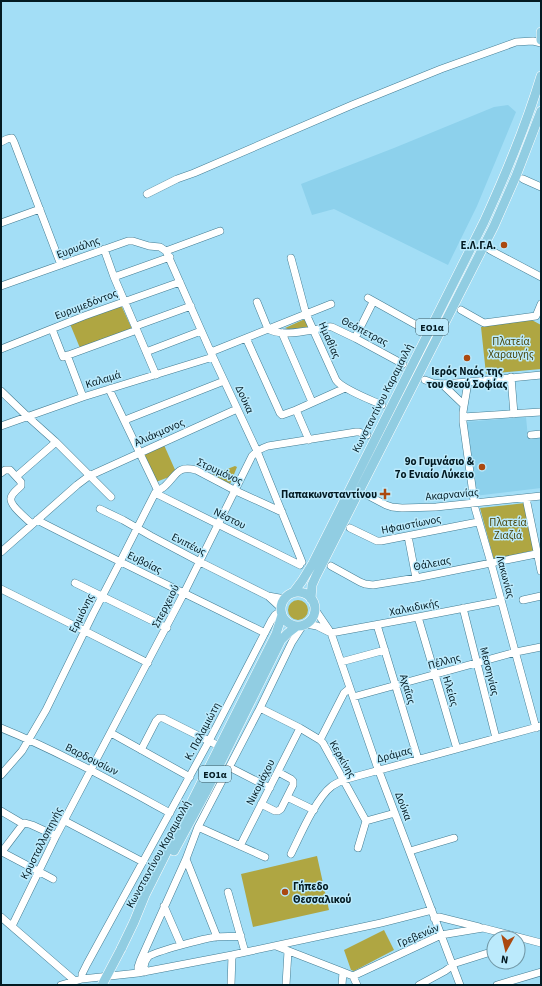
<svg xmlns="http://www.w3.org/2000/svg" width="542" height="986" font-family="'Source Sans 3',sans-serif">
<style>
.built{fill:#8dd1ec}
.green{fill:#afa642}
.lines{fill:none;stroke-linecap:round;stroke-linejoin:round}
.minor-casing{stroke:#447d93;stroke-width:8}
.major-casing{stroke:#fff;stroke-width:10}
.minor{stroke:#fff;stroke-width:7}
.major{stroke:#91cde2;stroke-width:9}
.major-bridge-casing{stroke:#fff;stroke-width:10;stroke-linecap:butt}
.major-bridge{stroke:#91cde2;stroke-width:9}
.poi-dot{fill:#ab4910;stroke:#bbeafc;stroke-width:1.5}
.labels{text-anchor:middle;stroke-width:3;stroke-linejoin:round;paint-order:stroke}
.shield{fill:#bbeafc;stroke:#3a5863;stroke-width:1}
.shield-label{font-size:10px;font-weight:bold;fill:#031a22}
.poi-label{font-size:11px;font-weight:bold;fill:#031a22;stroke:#bbeafc;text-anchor:end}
.street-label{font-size:11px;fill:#031a22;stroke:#bbeafc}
.park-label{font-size:11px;fill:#484306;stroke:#bbeafc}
</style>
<rect width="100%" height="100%" fill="#a3def6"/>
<!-- built -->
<path class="built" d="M508,105l8,7 -39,94 -29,59 -114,-56 -22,6 -11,-31 93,-36 100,-41z
M526,417l2,21 13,-2v52l-67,8 -9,-74z"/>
<!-- green -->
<path class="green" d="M121,305l11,24 -52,19 -10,-24z
M305,319l4,8 -21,2 -3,-1z
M530,319l11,6v44l-55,5 -5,-47z
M164,445l12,27 -7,5 -13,5 -13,-28z
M235,466l2,1 -7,17 -18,-9z
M525,503l10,47 -41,10 -14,-52z
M288 610a10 10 0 1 1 20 0a10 10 0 1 1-20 0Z
M317,856l12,54 -76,17 -12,-53z
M384,930l10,20 -40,21 -3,-1 -7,-20z"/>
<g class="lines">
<!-- minor casing -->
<g class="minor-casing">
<path id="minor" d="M1,142l6,-3 5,-1 2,4 47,123
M523,179l18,8
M147,194l30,-15 17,-6 158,-68 89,-36 75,-27 17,-1 8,2
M1,223l39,-14
M104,249l10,28 42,98
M490,250l51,27
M166,251l54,-20
M291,258l15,56 30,66c6,9 35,20 46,25
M114,277l56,-20
M1,286l127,-45h5l16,5 11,1 6,4 47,106 44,94 45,111
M368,298l61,34
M257,302l11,27c11,7 33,3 45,1 7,-1 13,-4 19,-3l23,11 48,26
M461,310l23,13 52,-7 5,-12
M136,326l55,-20
M52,329l11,28 74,-27
M282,333l30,69
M246,338l34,75 2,2 14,-5 49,-22
M355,338l17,-34
M1,349l83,-33 96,-34
M146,352l55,-21
M211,352l120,-48
M67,355l16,42
M511,377l3,37
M425,380l8,3 9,1 26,-2 73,-7
M468,382l-5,30v10l12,86 16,55 45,165
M442,384l22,21
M109,389l49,102
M1,391l26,25 29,26 55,55
M296,410l13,30
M463,417l78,-5
M125,420l99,-39
M1,426l82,-29 130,-40
M531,435l10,-1
M1,473l4,-3h5l11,12v4c-3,3 -9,7 -10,12 -2,7 16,21 21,26
M17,476l39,-34
M155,493c3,-3 7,-4 10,-7 12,-11 12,-21 31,-16l40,21 46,21
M367,495l19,10 6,2 10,1 34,-1 105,-11
M526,498l15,73
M100,509l23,11 28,16 49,26 68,34 17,3
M37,520c76,39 152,75 228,113
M350,528l27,13h4l97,-19
M408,536l8,42
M1,552l76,-67 12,-9 148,-67
M331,566l29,16 5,2 8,1 43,-7 125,-25
M75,583l92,45
M1,589l84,42 63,32
M268,596l13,12
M523,600l18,-4
M314,608l17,25 46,133 83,219
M463,608l33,130
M418,617l39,132
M306,624l11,2 14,7
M377,625l41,134
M331,633l87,-16 83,-16
M341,662l44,-12
M353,697l163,-45 25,-5
M260,708l40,20 20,12 3,3 43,78 29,-8
M1,728c59,24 114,55 169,85
M111,733l79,44
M320,740l24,-47 6,-5
M141,750l15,-29 3,-3h4l56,28
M229,767l41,21
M1,775l21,-24 24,-41 47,-96 27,-52 35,-69 145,72
M287,797l27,13
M261,804l14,7h3l3,-2 12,-24v-4l-2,-2 -13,-7
M1,811l22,13
M65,821l78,41
M23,824l2,-1 7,2 24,11
M198,827l67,30
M240,846l60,-118
M358,848l8,-27
M410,851l44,-13
M2,852l51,27
M1,853l22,-29
M291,854c9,-18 25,-56 41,-68 3,-2 7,-4 11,-6l198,-54
M186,859l31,78
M228,892l17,60
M164,906l17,39
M1,917l74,64
M434,918l5,-1 40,10
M12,926l44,-90 128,-243 68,-137c5,-5 9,-8 16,-10l88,-14h3l8,3
M276,946l67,26 10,4 4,9
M145,972c-2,-5 -1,-10 3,-15 5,-5 58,-19 68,-20 8,-1 17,0 25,-1
M138,973v-6l2,-6 46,-102 12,-32 62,-119 32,-66 11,-17
M353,976l88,-41 42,-7 58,15
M82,979v-5l5,-10 122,-223 62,-120 4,-6 6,-4
M61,985l21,-6 56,-6 94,-18 149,-32 51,-13
M231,985l1,-30
M286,985l2,-34
M342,985l1,-13
M419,985l26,-14 11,-8 38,-12
M497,985l44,-13"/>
</g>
<!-- major casing -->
<g class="major-casing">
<path id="major" d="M541,32v8
M281 609a17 17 0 1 1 34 0a17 17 0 1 1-34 0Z
M293,593l9,-12 11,-18 171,-341c22,-48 42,-96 57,-146
M311,599l1,-14 4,-9 178,-350 22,-50 25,-65
M174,851l33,-61 74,-150 7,-7 9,-7
M121,949l13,-27 11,-27 131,-261 6,-19"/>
</g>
<!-- minor -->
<use href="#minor" class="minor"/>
<!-- major -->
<use href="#major" class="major"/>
<!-- major-bridge casing -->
<g class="major-bridge-casing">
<path id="major-bridge" d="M102,985l19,-36"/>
</g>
<!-- major-bridge -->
<use href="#major-bridge" class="major-bridge"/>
</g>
<!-- markers -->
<g class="poi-dot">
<circle cx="504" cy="245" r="4"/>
<circle cx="467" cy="358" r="4"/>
<circle cx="482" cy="467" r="4"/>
<path d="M383 488h4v4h4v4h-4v4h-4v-4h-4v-4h4z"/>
<circle cx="285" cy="892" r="4"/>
</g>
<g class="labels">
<!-- shield labels -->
<g class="shield">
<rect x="416" y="319" width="32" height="16" rx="3"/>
<rect x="199" y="766" width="32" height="16" rx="3"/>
</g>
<g class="shield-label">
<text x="432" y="331">ΕΟ1α</text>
<text x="215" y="778">ΕΟ1α</text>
</g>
<!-- poi labels -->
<g class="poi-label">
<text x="496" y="249">Ε.Λ.Γ.Α.</text>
<text x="467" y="375" text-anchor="middle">Ιερός Ναός της<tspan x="467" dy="13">του Θεού Σοφίας</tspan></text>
<text x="474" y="465">9ο Γυμνάσιο &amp;<tspan x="474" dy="13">7ο Ενιαίο Λύκειο</tspan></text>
<text x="377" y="498">Παπακωνσταντίνου</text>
<text x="293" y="890" text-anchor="start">Γήπεδο<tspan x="293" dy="13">Θεσσαλικού</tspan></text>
</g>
<!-- street labels -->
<g class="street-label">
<text transform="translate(78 247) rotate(-20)" y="4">Ευρυάλης</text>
<text transform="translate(86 304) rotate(-21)" y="4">Ευρυμεδόντος</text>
<text transform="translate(365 331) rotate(27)" y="4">Θεόπετρας</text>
<text transform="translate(330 340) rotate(66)" y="4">Ημαθίας</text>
<text transform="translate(103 379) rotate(-17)" y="4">Καλαμά</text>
<text transform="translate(382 398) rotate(-63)" y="4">Κωνσταντίνου Καραμανλή</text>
<text transform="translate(245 399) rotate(65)" y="4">Δούκα</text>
<text transform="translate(159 432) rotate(-24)" y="4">Αλιάκμονος</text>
<text transform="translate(220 471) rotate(25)" y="4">Στρυμόνος</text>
<text transform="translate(452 494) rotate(-5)" y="4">Ακαρνανίας</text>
<text transform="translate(230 518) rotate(26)" y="4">Νέστου</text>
<text transform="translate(411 524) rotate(-11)" y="4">Ηφαιστίωνος</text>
<text transform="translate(189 544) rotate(27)" y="4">Ενιπέως</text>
<text transform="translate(145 562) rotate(26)" y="4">Ευβοίας</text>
<text transform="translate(432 563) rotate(-11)" y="4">Θάλειας</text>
<text transform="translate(506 577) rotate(75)" y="4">Λακωνίας</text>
<text transform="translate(165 606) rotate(-63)" y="4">Σπερχειού</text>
<text transform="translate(414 607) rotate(-11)" y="4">Χαλκιδικής</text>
<text transform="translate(81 613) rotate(-63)" y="4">Ερμιόνης</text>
<text transform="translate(444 661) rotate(-15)" y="4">Πέλλης</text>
<text transform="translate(490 671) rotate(76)" y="4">Μεσσηνίας</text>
<text transform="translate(408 689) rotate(73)" y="4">Αχαΐας</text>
<text transform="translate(451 691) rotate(74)" y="4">Ηλείας</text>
<text transform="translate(202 731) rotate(-62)" y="4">Κ. Παλαμιώτη</text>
<text transform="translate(394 754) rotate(-15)" y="4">Δράμας</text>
<text transform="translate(92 759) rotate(27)" y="4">Βαρδουσίων</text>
<text transform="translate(343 759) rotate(60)" y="4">Κερκίνης</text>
<text transform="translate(260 782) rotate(-63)" y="4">Νικομάχου</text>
<text transform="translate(404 806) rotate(69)" y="4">Δούκα</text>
<text transform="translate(41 843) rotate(-63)" y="4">Κρυσταλλοπηγής</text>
<text transform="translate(158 854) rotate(-61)" y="4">Κωνσταντίνου Καραμανλή</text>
<text transform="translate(418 935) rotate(-23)" y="4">Γρεβενών</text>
</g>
<!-- park labels -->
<g class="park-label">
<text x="511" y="345">Πλατεία<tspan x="511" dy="13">Χαραυγής</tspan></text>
<text x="508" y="526">Πλατεία<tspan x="508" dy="13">Ζιαζιά</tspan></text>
</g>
</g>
<!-- border -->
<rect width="542" height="986" fill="none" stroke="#031a22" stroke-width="4"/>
<!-- north arrow -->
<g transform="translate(506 950) rotate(188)"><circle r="19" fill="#bbeafc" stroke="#7197a5"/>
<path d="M0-3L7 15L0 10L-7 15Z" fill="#ab4910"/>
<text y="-6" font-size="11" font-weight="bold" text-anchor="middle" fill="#031a22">N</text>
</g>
</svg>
